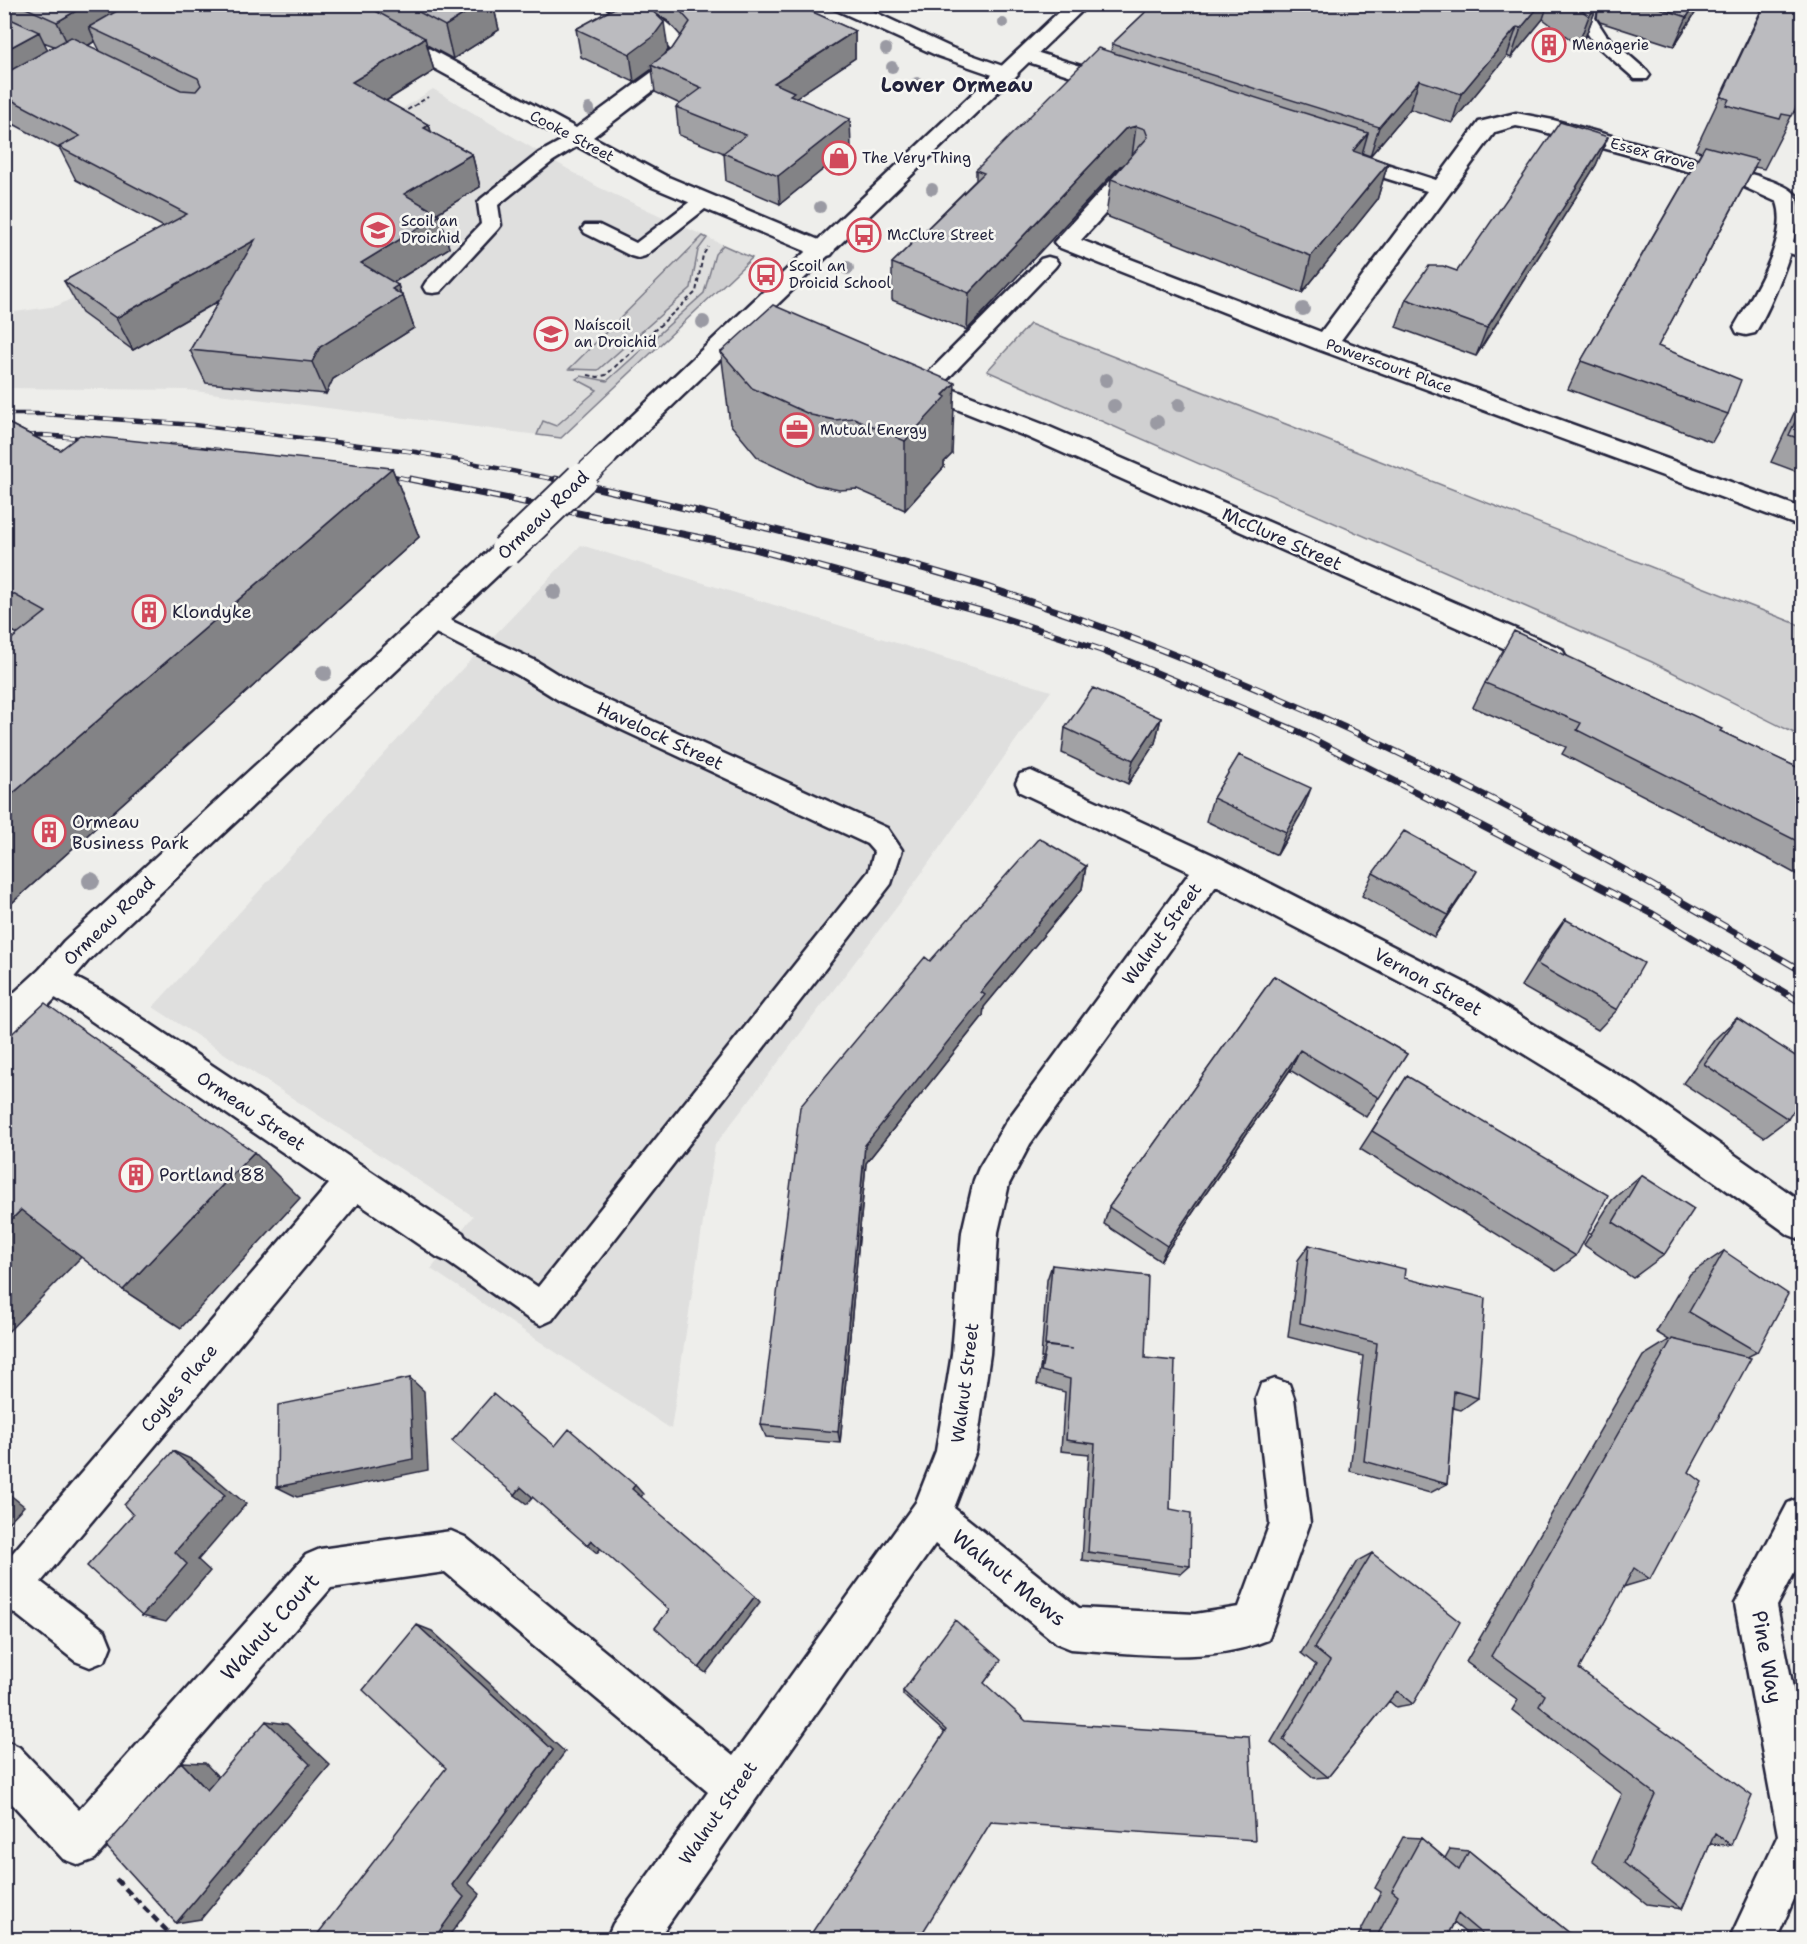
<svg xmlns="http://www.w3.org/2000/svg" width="1807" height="1944" font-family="'Shantell Sans',sans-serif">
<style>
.built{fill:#dfdfde}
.green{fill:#d0d0d1;stroke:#797986;stroke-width:1.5}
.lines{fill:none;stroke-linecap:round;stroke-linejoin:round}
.lane-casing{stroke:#22223b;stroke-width:5}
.street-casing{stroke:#22223b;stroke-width:5}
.primary-casing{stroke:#22223b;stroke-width:5}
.path-far1{stroke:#22223b;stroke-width:2;stroke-dasharray:4.5 3;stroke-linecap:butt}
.path{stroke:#22223b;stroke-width:4.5;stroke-dasharray:8 5;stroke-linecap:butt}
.lane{fill:#f6f6f2;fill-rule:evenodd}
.street{fill:#f6f6f2;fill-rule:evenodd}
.primary{fill:#f6f6f2;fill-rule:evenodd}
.rail-far1-casing{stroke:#22223b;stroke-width:4.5}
.rail-casing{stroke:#22223b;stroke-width:7}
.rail-far1{stroke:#f6f6f2;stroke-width:3;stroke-dasharray:10;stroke-linecap:butt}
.rail{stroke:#f6f6f2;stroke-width:4.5;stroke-dasharray:13;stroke-linecap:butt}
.primary-bridge-far1-casing{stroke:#22223b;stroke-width:26;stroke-linecap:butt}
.primary-bridge-casing{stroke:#22223b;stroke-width:35;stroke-linecap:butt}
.primary-bridge-far1{stroke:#f6f6f2;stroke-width:23}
.primary-bridge{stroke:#f6f6f2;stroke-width:31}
.tree{fill:#9a9aa3}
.wall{fill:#a1a1a4;stroke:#22223b;stroke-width:1.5;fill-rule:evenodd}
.shaded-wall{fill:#838386;stroke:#22223b;stroke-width:1.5}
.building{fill:#bbbbbf;stroke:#22223b;stroke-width:1.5}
.labels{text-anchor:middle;stroke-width:5;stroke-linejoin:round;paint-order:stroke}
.far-poi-label{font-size:15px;fill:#22223b;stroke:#f6f6f2;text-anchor:start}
.far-street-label{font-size:15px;fill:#22223b;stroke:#f6f6f2}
.street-label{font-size:18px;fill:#22223b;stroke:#f6f6f2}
.poi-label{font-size:18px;fill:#22223b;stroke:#f6f6f2;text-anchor:start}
.far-district-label{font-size:20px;font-weight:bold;fill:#22223b;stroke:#f6f6f2}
.near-street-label{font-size:21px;fill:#22223b;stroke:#f6f6f2}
</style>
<rect width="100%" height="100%" fill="#eeeeeb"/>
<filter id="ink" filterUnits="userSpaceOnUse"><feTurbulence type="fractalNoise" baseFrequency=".0167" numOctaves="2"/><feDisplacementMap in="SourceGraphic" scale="12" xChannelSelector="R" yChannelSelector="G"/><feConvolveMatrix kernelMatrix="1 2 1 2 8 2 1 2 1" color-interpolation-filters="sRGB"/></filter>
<g filter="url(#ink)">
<!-- built -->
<path class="built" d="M433,89l165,98 154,71 -191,180 -374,-48 -182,-2v-41l10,-35 42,-6 193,-99z
M581,545l470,146 -145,204 -191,250 -44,284 -240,-160 42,-53 -320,-209 310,-339z"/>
<!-- green -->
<path class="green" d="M703,236l4,2 -9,12 -7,38 -93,82 -29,-1z
M723,245l29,13 -191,180 -24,-3 6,-14 13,5 41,-36 -21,-11 5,-3 26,5 97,-88 11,-39z
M1030,324l772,302v111l-150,-75 -665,-291z"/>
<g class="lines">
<!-- lane casing -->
<g class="lane-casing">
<path id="lane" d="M1581,4h17l-3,14 11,17 41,36 3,4 -3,4h-12l-41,-36 -17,-25z
M577,132l7,2 2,4 -2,4 -31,19 -55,44 3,20 -3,4 -58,63 -7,1 -7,-1 -3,-5 3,-5 55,-58 -3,-21 3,-4 58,-46z
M703,195l7,2 3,4 -3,4 -65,51 -7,2 -7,-2 -46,-23 -3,-4 3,-4h14l37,18 60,-46z
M1790,241l12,3v13l-19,-6 -3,-4 3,-4z
M1048,257l7,2 3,4 -3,4 -120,125 -8,2 -8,-2 -3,-5 3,-5 122,-123z
M431,611l105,50 42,26 309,141 15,22 -11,34 -339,436 -11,5 -11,-5 -91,-64 -5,-11 5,-11 11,-4 11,4 77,53 331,-416 5,-19 -7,-8 -307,-143 -42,-26 -96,-49 -3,-6 3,-6z"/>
</g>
<!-- street casing -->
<g class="street-casing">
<path id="street" d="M321,4h26l229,124 83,-61 12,-17 -11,-12 -15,-12 -37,-18 -3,-4c9,0 21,-1 30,1 23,8 43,25 56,45l-17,25 -81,62 73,39 165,69 4,5 -4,5 -8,2 -8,-2 -165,-69 -326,-178z
M829,4h28l95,44 62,22 4,4 -4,4 -7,2 -69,-24 -106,-48z
M1026,49l100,31 3,5 -3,5 -8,1 -99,-32 -3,-4 3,-4z
M1516,113l37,7 205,56c12,5 29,9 38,19 11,29 -24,111 -41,138l-9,2 -9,-2 -3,-6c18,-31 56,-89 43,-125l-35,-16 -205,-56 -21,-4 -21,6 -154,208 461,168v19l-485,-178 -259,-102 -4,-5 68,-74 8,-2 8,2 3,5 -3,5 -57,62 240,92 106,-141 -94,-29 -3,-5 3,-5 8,-2 8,2 87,28 43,-58z
M913,374l132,51 517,224 4,8 -4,8 -10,3 -10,-3 -515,-228 -123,-49 -4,-6 4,-6z
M1031,771l191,88 241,123 175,105 164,115v38l-13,-5 -175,-126 -175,-107 -223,-116 -186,258 -21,40 -11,48 -8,122 -14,97 -22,57 125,100 116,6 44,-7 31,-84 -14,-125 5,-14 14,-5 14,5 5,14 16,125 -42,117c-62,25 -132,13 -197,9l-15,-6 -121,-99 -278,396h-51l7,-16 95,-132 -263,-220 -114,16 -236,271 -16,6 -16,-6 -59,-64v-55l15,7 60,63 227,-255 14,-6 131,-18 14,6 268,219 183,-254 20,-51 16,-97 10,-122 12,-52 5,-12 27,-46 184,-250 -170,-80 -4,-9 4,-9z
M52,965l49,26 362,242 5,12 -5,12 -13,6 -13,-6 -79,-54 -317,379 64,49 6,15 -6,15 -15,6 -15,-6 -62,-49 -9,3v-52l325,-379 -252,-173 -37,-22 -5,-10 5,-10z
M1802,1497v61l-25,48 25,129v146l-26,59h-47l49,-105 -43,-231 53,-101z"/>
</g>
<!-- primary casing -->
<g class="primary-casing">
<path id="primary" d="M1067,4h22l-475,458 -9,3 -9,-3 -4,-6 4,-6z
M506,541l10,3 4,7 -4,7 -428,403c-20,23 -56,68 -84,78v-37l36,-33 24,-28 432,-397z"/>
</g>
<!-- path-far1 -->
<path class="path-far1" d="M401,114l27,-17
M588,375l10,2 8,-2 90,-83 7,-37 5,-8"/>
<!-- path -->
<path class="path" d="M116,1879l56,57 -1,4"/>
<!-- lane -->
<use href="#lane" class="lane"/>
<!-- street -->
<use href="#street" class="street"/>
<!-- primary -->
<use href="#primary" class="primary"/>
<!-- rail-far1 casing -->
<g class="rail-far1-casing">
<path id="rail-far1" d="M4,414h39l152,11 221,27 147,29
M4,436l38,-1 51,4
M171,445l48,5
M379,473l38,8"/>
</g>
<!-- rail casing -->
<g class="rail-casing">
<path id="rail" d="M410,479l341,69 237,65 113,37 198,82 352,181 151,90
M555,479c75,15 150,34 224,52 77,19 154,38 229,63 159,53 318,121 468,197 111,56 219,118 326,180"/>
</g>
<!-- rail-far1 -->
<use href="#rail-far1" class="rail-far1"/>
<!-- rail -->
<use href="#rail" class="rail"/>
<!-- primary-bridge-far1 casing -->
<g class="primary-bridge-far1-casing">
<path id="primary-bridge-far1" d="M579,481l26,-25"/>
</g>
<!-- primary-bridge casing -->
<g class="primary-bridge-casing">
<path id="primary-bridge" d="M506,551l75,-72"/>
</g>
<!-- primary-bridge-far1 -->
<use href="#primary-bridge-far1" class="primary-bridge-far1"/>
<!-- primary-bridge -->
<use href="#primary-bridge" class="primary-bridge"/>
</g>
<!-- trees -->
<g class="tree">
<circle cx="1003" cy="23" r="5"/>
<circle cx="886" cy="49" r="6"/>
<circle cx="892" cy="67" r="6"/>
<circle cx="917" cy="83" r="6"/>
<circle cx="589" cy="109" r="6"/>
<circle cx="932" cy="189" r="6"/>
<circle cx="820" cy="207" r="6"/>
<circle cx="847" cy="268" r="7"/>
<circle cx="1303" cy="309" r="7"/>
<circle cx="703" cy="322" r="7"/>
<circle cx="1106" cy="380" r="7"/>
<circle cx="1179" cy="405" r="7"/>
<circle cx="1114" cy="406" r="7"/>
<circle cx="1157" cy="422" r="7"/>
<circle cx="554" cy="592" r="8"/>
<circle cx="324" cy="673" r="8"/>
<circle cx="91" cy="881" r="9"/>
</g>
<!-- wall -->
<path class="wall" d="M4,4h489l6,26 -46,29 -26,-14 7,26 -48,30 43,24 2,7 41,22 8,33 -43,26 3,2 9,33 -56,35 5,2 3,9 2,2 11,32 -81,51 -7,15 -120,-11 -16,-33 29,-49 -86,49 -51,-37 -18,-32 100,-54 -88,-47 -16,-31 -56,-30zM95,41l5,10 -12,-5zM43,42l11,4 -6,4z
M622,4h173l60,27v27l-59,39 55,50 -71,57 -54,-23 -2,-28 -45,-18 -3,-28 4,-3 -25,-12 -3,-23 -18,13 -53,-25 -5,-28zM656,14l12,7 13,15 -9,13 -6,5 2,-4z
M1154,4h442l1,2 -11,29 -8,10 -35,-26 -32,39 -4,-2 -5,6 -50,61 -42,-14 -40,47 -8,-3 26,10 -11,37 -75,93 -196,-77 5,-37 11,-13h-2l-153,164 -75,-30v-37l84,-83v-10l135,-118 1,-8z
M1599,4h102l-27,42 -74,-24 -3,-4z
M1764,4h39v111l-9,-4 -30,58 -9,-2 -3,5 -94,174 70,68 -16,28 -144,-53 13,-28 120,-209 -6,-2z
M1608,137l-12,28 -120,191 -80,-29 10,-28 51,-28z
M721,352l231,102 -8,8v5l-39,43 -48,-21 -18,1 -24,-5 -56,-26 -29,-35z
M1803,394v80l-32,-12z
M4,421l56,29 332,18 27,69 -415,373v-265l14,-11 -14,-7z
M1485,683l235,48 83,39v108l-29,-16 -212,-108 4,-7 -93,-40z
M1161,718l-6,25 -27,41 -66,-31 3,-25z
M1213,798l89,14 -25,43 -71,-34z
M1086,866l-4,23 -98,118 -1,9 -117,147 -26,280 -74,-6 -5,-12 169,-464z
M1373,873l90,21 -29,43 -72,-41z
M1565,919l52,91 -19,20 -77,-44 28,-45z
M1274,976l133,78 -41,63 -76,-47 -130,191 -56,-37 5,-17z
M1737,1018l51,101 -24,18 -81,-54 32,-44z
M1407,1076l169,180 -20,15 -196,-122z
M1641,1175l23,80 -31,23 -49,-33 28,-45z
M1309,1245l95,33 74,120 -17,12 -8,-2 -6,76 -17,9 -80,-22 13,-115 -75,-19 10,-77z
M1724,1251l33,101 -10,5 -58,115 -39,107 -27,8 -44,82 152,176 -21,-1 -28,65 -35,-5 -55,-43 30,-67 -110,-84 6,-10 -52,-38 177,-306 26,-16 -13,-8 34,-58z
M1052,1265l93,93 25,151 20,57 -9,8 -99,-14 7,-106 -28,-3 4,-59 -28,-8 5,-26h-1l6,-78z
M1372,1553l41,151 -17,3 -7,-6 -61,76 -14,1 -43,-36 45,-77 -15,-12 56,-92z
M984,1683l7,139 -47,-90 -41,-37v-4z
M1403,1837l18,1 24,20 5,-9 19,2 109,89h-104l-20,-17 -9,17h-89l25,-48 -6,-4z"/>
<!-- shaded-wall -->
<path class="shaded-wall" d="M88,4h73l-72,23 6,14 -22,14 -16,-33z
M480,4h13l6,26 -46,29 -8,-33z
M1541,4h7l-5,15 -32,39 10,-30z
M1695,4h6l-27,42 13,-29z
M1597,6l-11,29 -8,10 11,-29z
M664,22l4,28 -11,15h-6l1,4 -18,13 -4,-28z
M1517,27l-10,29 -55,67 9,-29z
M855,31v27l-60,40 -21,-15z
M39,32l16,33 -51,28v-42z
M425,38l9,33 -71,44 -11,-33z
M1419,80l-9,29 -40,47 9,-29z
M850,119l1,28 -71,57 -2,-28z
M429,125l10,33 -15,-30z
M1136,126l-5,38 -11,2 -153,164 2,-37 156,-164z
M1368,133l-11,38 -4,-20z
M1608,137l-12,28 -120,191 11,-28z
M472,154l8,33 -66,40 -10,-33z
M1388,163l-11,37 -75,93 9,-37z
M440,215l9,33 -76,47 -12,-32z
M255,240l14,32 -136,78 -17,-32z
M398,285l3,12 2,-1 11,32 -81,51 -7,15 -14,-32 8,-15 72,-58z
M955,383l-3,71 -8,8v5l-39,43v-69l38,-46z
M392,468l27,69 -415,373v-109z
M1161,718l-6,25 -27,41 5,-24z
M1311,788l-9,24 -25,43 9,-23z
M1086,866l-4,23 -98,118 -1,9 -117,147 -26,280 -2,-11 27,-287 116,-153z
M1477,871l-14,23 -29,43 14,-22z
M1300,1050l-10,20 -130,191 7,-15z
M254,1152l46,46 -119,130 -58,-38z
M21,1210l64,43 -81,83v-109z
M410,1378l14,13 4,79 -131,27 -20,-10z
M173,1451l22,10 51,43 -48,56 12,11 -44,51 -24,-6 33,-64z
M635,1485l8,9 -3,5 -8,-10z
M521,1487l12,10 -6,7 -12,-9z
M4,1490l20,16 -20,21z
M591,1540l10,8 -4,5 -10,-8z
M755,1596l5,6 -54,71 -7,-5z
M417,1625l15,6 133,121 -97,131 12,11 -34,46h-13l19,-55 101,-135z
M266,1721l21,3 43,41 -129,154 -25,4z
M181,1762l24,1 26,27h-24z"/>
<!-- building -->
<path class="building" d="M17,4h71l-31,18z
M129,4h234l62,34 -73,44 77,43 -5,3 48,26 -68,40 36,21 -79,48 37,22 -6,4 11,7 -83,51 -8,15 -122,-12 65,-110 -139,78 -52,-37 123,-67 -128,-67 21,-11 -76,-40v-22l67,-37 110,53 15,1 5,-6 -3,-7 -109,-51z
M404,4h76l-35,22z
M622,4h23l19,18 -11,15 -23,17 -54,-25z
M674,4h121l60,27 -81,52 20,9 -4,3 60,24 -72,57 -55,-23 23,-18 -70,-28 26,-19 -51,-23 21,-16 18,-27z
M1154,4h387l-20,24 -4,-1 -5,6 -51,61 -42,-14 -40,47 -267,-83z
M1573,4h23l1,2 -8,10z
M1647,4h48l-8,13z
M1765,4h38v87l-11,25 -10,-2 -2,5 -54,-14 3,-6 -8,-2z
M4,16l35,16 -35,19z
M1098,48l270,85 -15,18 35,12 -77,93 -200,-77 37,-42 -3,-8 -9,-3 -11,3 -156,164 -77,-30 92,-90 -8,-3z
M1560,122l48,15 -121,191 -81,-29 23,-33h14l14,5z
M1705,146l53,14 -100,186 83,34 -13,34 -147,-53z
M773,305l182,78 -12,12 3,2 -41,44 -51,-23 -19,2 -24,-5 -59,-27 -31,-36z
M1803,405v35l-14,-5z
M4,421l56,29 20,-15 312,33 -388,333v-156l42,-33 -42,-23z
M1514,631l208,98 -2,2 83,39v74l-226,-114 4,-7 -96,-40z
M1093,688l68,30 -28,42 -68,-32z
M1239,755l72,33 -25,44 -73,-34z
M1404,831l73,40 -29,44 -75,-42z
M1039,838l47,28 -105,126 4,3 -120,150 -27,287 -77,-7 39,-318 125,-150 5,4z
M1565,919l79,44 -27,47 -80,-46z
M1274,976l133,78 -28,44 -79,-48 -133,196 -58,-39z
M45,1003l209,149 -131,138 -102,-80 -17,17v-186z
M1737,1018l66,43v35l-15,23 -84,-55z
M1407,1076l201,119 -32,61 -204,-125z
M1641,1175l53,34 -30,46 -51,-33z
M1309,1245l96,24 -1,9 81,20 -7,100 -24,-7 -7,93 -83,-23 13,-118 -77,-20z
M1724,1251l64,43 -31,58 -68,-40z
M1052,1265l96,11 -3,82 30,3 -5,148 21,4 -1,53 -102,-14 7,-108 -29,-4 4,-61 -29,-8 5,-25 26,3 -27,-4z
M1672,1339l79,19 -62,114 13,10 -52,97 -16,-11 -55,101 173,127 -21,49 -16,-12 -33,76 -58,-46 31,-69 -116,-88 6,-11 -54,-39z
M410,1378l3,81 -136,28 1,-82z
M493,1394l62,52 14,-17 66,56 -3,4 123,107 -56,72 -44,-40 14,-18 -78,-70 -4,5 -66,-58 -6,8 -63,-54z
M173,1451l52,44 -50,57 12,12 -45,52 -55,-50 46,-51 -9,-10z
M1372,1553l88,69 -47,82 -16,-13 -69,86 -45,-37 47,-79 -16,-13z
M955,1620l46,40 -17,23 42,38 223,15 6,104 -264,-18 -73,118h-111l139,-210 -43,-39z
M417,1625l136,125 -101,135 12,12 -31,43h-120l133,-172 -83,-78z
M266,1721l44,43 -134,159 -70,-77 75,-84 26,28z
M1421,1838l38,32 10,-19 109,89h-89l-31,-26 -13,26h-70l23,-44 -6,-5z"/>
</g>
<!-- icons -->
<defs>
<g id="building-ring" transform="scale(1.725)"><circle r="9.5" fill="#f6f6f2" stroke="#d1495b" stroke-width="1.5"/><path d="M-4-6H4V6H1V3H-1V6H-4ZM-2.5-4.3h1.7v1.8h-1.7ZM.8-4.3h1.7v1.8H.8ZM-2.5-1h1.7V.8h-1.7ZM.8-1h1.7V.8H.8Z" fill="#d1495b"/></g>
<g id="shop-ring" transform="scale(1.725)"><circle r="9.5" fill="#f6f6f2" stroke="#d1495b" stroke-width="1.5"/><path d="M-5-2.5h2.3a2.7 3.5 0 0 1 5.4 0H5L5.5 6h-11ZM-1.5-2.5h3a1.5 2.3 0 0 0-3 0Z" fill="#d1495b"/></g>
<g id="school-ring" transform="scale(1.725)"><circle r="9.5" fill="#f6f6f2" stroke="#d1495b" stroke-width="1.5"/><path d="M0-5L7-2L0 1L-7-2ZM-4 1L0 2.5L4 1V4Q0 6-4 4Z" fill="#d1495b"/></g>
<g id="bus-ring" transform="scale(1.725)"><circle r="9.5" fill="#f6f6f2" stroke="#d1495b" stroke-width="1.5"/><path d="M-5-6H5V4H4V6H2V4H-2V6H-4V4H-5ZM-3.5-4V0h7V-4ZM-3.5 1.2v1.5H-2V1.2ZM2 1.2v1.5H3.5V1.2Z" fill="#d1495b"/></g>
<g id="office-ring" transform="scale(1.725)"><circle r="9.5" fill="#f6f6f2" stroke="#d1495b" stroke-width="1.5"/><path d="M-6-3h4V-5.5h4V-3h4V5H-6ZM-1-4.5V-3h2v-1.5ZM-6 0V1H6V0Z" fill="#d1495b"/></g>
</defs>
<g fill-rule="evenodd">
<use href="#building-ring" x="1549" y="45"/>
<use href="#shop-ring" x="839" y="158"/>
<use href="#school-ring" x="378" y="230"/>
<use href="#bus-ring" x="864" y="235"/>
<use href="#bus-ring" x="766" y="275"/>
<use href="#school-ring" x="551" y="334"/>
<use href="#office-ring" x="797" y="430"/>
<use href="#building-ring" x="149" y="612"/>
<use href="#building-ring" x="49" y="832"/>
<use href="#building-ring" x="136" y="1175"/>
</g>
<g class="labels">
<!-- far-poi labels -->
<g class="far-poi-label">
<text x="1572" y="50">Menagerie</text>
<text x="862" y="163">The Very Thing</text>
<text x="401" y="226">Scoil an<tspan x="401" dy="17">Droichid</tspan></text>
<text x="887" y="240">McClure Street</text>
<text x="789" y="271">Scoil an<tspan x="789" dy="17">Droicid School</tspan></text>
<text x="574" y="330">Naíscoil<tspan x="574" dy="17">an Droichid</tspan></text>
<text x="820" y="435">Mutual Energy</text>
</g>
<!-- far-street labels -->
<g class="far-street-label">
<text transform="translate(572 136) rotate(28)" y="5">Cooke Street</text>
<text transform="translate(1653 154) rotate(15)" y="5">Essex Grove</text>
<text transform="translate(1389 366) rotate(20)" y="5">Powerscourt Place</text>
</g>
<!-- street labels -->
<g class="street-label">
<text transform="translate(543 515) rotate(-44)" y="6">Ormeau Road</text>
<text transform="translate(1282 539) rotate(24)" y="6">McClure Street</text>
<text transform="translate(660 736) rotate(25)" y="6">Havelock Street</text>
<text transform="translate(109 921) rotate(-44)" y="6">Ormeau Road</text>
<text transform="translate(1162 934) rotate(-54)" y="6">Walnut Street</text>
<text transform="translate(1428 982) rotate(29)" y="6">Vernon Street</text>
<text transform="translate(251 1111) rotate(34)" y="6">Ormeau Street</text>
<text transform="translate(965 1383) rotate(-83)" y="6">Walnut Street</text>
<text transform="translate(179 1388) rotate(-50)" y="6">Coyles Place</text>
<text transform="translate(718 1813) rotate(-55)" y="6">Walnut Street</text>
</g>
<!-- poi labels -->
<g class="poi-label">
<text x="172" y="618">Klondyke</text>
<text x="72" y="828">Ormeau<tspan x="72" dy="21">Business Park</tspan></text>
<text x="159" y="1181">Portland 88</text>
</g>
<!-- far-district labels -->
<g class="far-district-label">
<text x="957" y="92">Lower Ormeau</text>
</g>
<!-- near-street labels -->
<g class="near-street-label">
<text transform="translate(1009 1578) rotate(39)" y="7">Walnut Mews</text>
<text transform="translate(270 1627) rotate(-48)" y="7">Walnut Court</text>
<text transform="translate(1767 1657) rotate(80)" y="7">Pine Way</text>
</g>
</g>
<!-- margin -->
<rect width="1807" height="1944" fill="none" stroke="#f6f6f2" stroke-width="24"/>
<rect x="12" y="12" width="1783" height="1920" fill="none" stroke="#22223b" stroke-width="2" filter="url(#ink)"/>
</svg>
